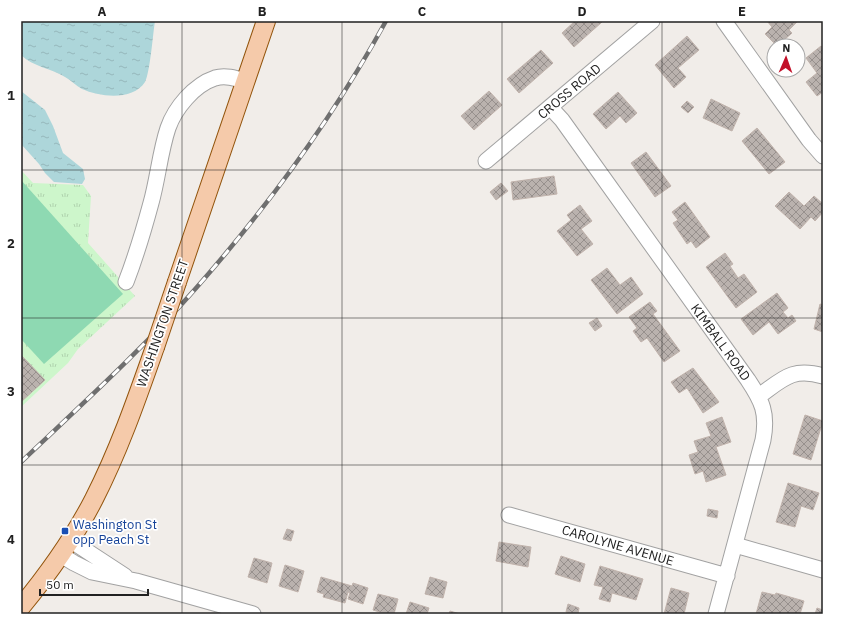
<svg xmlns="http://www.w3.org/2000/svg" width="844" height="635" font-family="'IBM Plex Sans',sans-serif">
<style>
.park{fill:url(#park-tufts)}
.pitch{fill:#8ed9b2}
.water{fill:url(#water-ripples)}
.building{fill:url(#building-cross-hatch);stroke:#c1b3ac}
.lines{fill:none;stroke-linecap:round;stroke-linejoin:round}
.minor-casing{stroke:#a2a2a2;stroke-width:17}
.major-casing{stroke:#92540c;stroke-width:20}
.minor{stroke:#fff;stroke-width:15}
.major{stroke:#f5caaa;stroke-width:18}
.rail-casing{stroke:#6f6f6f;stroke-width:4.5}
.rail{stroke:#fff;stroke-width:3;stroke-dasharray:9;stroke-linecap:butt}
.major-bridge-casing{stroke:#92540c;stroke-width:20;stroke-linecap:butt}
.major-bridge{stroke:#f5caaa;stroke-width:18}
.grid{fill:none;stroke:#212121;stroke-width:1;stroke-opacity:0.55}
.transit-dot{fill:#1a4fb4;stroke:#fff;stroke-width:1.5}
.labels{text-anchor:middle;stroke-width:3.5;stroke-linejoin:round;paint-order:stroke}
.street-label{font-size:13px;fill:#212121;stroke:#fff}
.transit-label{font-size:13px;fill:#164399;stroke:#fff;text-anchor:start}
.neatline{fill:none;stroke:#212121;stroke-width:1.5}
.grid-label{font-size:13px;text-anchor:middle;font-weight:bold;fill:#212121}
</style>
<defs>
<pattern id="park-tufts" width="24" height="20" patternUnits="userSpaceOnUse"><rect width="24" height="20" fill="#cdf6cb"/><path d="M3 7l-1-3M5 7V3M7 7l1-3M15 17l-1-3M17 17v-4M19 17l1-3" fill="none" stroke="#b0d3ae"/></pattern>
<pattern id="water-ripples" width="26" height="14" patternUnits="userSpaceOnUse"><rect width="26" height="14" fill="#add6da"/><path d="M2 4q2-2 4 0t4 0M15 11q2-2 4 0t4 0" fill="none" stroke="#95b7bb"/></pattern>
<pattern id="building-cross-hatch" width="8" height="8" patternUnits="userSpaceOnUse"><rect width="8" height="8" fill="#bab2ae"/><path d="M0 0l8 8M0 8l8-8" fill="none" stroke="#97908d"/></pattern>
</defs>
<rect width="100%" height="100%" fill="#f1ede9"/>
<!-- park -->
<path class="park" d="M21,170l12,13 50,2 8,11 -3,47 47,53 -57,53 -10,14 -47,44z"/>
<!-- pitch -->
<path class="pitch" d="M21,180l102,114 -79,70 -23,-25z"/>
<!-- water -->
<path class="water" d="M21,21h134c-2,12 -5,52 -10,61 -12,19 -45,15 -63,7 -6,-3 -11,-9 -17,-12 -14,-9 -32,-10 -44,-22z
M21,91l24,19 8,16 10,27 20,16 2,10 -3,5 -28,-2 -9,-9 -6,-9 -18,-20z"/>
<!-- building -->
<path class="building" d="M575,21h27v1l-28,25 -12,-14z
M767,21h31l-9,9 3,3 -15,13 -12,-12 7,-7z
M687,36l12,14 -21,18 8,9 -12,11 -19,-23z
M821,46l2,2v44l-6,4 -11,-14 11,-9 -11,-15z
M541,50l12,13 -34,30 -12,-14z
M489,91l13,14 -28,25 -13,-14z
M618,92l19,21 -11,10 -6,-7 -14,13 -13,-15z
M711,99l29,14 -8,18 -29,-13z
M687,101l7,6 -6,6 -7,-6z
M757,128l28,34 -16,12 -27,-33z
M646,152l25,34 -16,11 -24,-34z
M554,176l3,18 -44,6 -2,-18z
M501,183l7,8 -12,9 -6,-8z
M789,192l15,14 10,-10 9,8v8l-8,9 -4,-4 -11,12 -25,-23z
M685,202l25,35 -14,11 -5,-7 -4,3 -14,-21 5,-3 -6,-8z
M580,205l12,16 -11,8 12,15 -16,12 -20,-25 14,-11 -4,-5z
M725,253l8,11 -3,2 8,12 6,-4 13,18 -21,16 -30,-41z
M607,268l13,17 11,-8 12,17 -26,20 -26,-34z
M777,293l11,15 -5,4 5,6 4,-3 4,6 -18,13 -9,-12 -16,13 -12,-16z
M650,302l7,9 -4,3 27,37 -16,11 -17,-24 -6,4 -8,-11 4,-3 -8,-11z
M820,304l3,1v27l-9,-3z
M597,318l5,8 -7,5 -6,-8z
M21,355l24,25 -24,22z
M693,368l26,34 -16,11 -16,-25 -8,5 -8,-11z
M805,415l18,6 -12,39 -18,-6z
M722,417l9,25 -15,5 10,28 -20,7 -3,-11 -8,3 -6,-19 9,-3 -4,-11 17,-5 -5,-13z
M788,483l31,10 -6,17 -12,-4 -6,21 -19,-5z
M708,509l10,2 -1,7 -10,-2z
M287,529l7,2 -3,10 -8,-2z
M499,542l32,5 -3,20 -32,-6z
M561,556l24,8 -5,18 -25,-8z
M254,558l18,5 -5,20 -19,-6z
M285,565l19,6 -6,21 -19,-6z
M600,566l43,13 -7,21 -24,-7 -2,9 -11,-3 4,-12 -9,-2z
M321,577l31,9 1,-3 15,5 -5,16 -15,-5 2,-6 -2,-1 -3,11 -22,-6 1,-3 -7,-2z
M430,577l17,5 -4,16 -18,-4z
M671,588l18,5 -5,21h-20z
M762,592l13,3 1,-2 28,8 -4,13h-20l-6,-2v2h-18z
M378,594l20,5 -4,15h-8l-13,-4z
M410,602l19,6 -2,6h-21z
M568,604l11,4 -1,6 -12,-2z
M817,608l6,2v4h-8z
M450,611l10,3h-11z"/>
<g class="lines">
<!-- minor casing -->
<g class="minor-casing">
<path id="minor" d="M724,21l85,119 14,16
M550,107l12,13 186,260c14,21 20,33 15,60l-47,174
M486,161l166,-140
M126,282c10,-26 18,-53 25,-79 7,-25 9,-51 17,-75 7,-20 26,-43 47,-50 10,-3 20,0 30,3
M759,396c24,-17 33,-29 64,-20
M509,515l218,61
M70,540l55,36
M735,545l88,25
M61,555l13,8 18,9 44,9 117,33"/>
</g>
<!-- major casing -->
<g class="major-casing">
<path id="major" d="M177,282l89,-261
M21,607c28,-34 53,-69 73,-108 25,-49 43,-101 61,-152"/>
</g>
<!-- minor -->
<use href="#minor" class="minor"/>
<!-- major -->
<use href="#major" class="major"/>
<!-- rail casing -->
<g class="rail-casing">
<path id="rail" d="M21,462c60,-57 122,-113 176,-175 72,-82 137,-171 189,-266"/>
</g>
<!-- rail -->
<use href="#rail" class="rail"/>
<!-- major-bridge casing -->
<g class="major-bridge-casing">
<path id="major-bridge" d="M155,347l22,-65"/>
</g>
<!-- major-bridge -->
<use href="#major-bridge" class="major-bridge"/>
</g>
<!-- grid -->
<path class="grid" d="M182,21v593M342,21v593M502,21v593M662,21v593M21,170h802M21,318h802M21,465h802"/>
<!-- markers -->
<rect class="transit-dot" x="61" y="527" width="8" height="8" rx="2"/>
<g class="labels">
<!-- street labels -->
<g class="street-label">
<text transform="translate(569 91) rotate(-40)" y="5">CROSS ROAD</text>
<text transform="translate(162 323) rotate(-71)" y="5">WASHINGTON STREET</text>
<text transform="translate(721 342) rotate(54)" y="5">KIMBALL ROAD</text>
<text transform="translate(618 545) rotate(16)" y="5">CAROLYNE AVENUE</text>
</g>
<!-- transit labels -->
<g class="transit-label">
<text x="73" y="529">Washington St<tspan x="73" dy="15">opp Peach St</tspan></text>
</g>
</g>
<!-- border -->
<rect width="844" height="635" fill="none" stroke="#ffffff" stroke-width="44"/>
<!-- north arrow -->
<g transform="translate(786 58) rotate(2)"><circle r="19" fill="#ffffff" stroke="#a6a6a6"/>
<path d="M0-3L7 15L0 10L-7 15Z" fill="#c21028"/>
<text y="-6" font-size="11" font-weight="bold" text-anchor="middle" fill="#212121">N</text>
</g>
<!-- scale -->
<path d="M40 589v6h108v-6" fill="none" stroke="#212121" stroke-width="2"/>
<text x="46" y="589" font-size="12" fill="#212121" stroke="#ffffff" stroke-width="3" paint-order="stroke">50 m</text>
<rect x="22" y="22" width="800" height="591" class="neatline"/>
<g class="grid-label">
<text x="102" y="16">A</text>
<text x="262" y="16">B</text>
<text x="422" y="16">C</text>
<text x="582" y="16">D</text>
<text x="742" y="16">E</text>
<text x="11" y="100">1</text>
<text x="11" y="248">2</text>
<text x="11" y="396">3</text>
<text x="11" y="544">4</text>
</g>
</svg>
